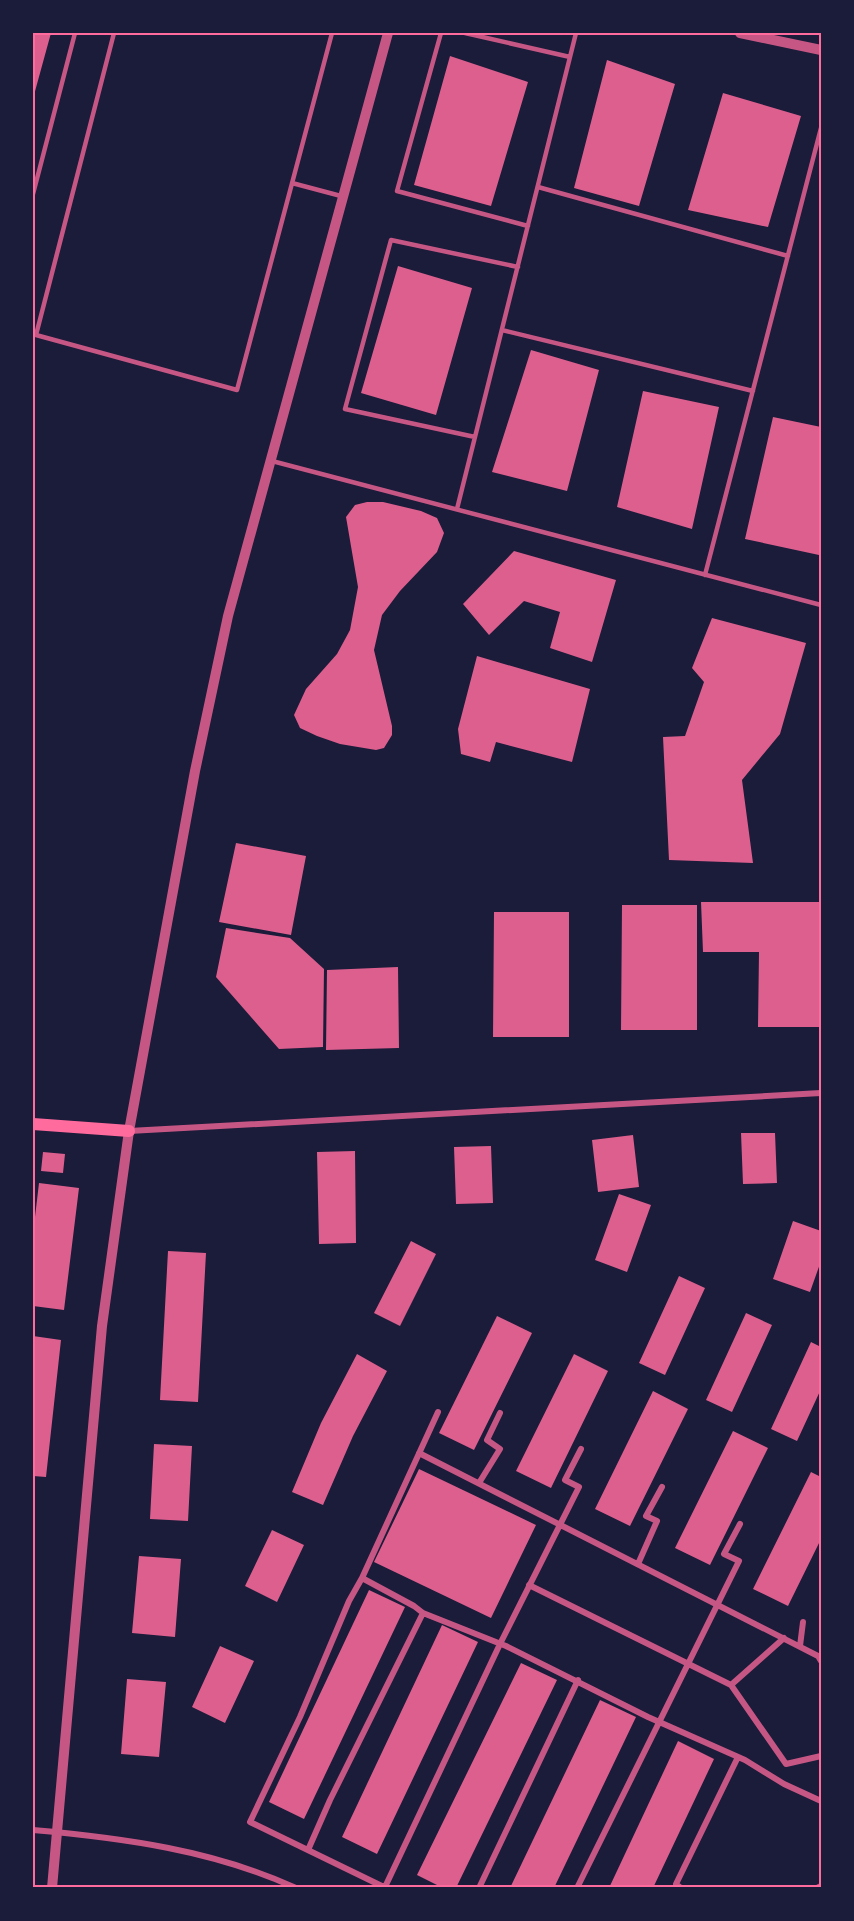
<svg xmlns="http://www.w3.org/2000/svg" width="854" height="1921" font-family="Helvetica,sans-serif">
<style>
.building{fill:#dd5f8e}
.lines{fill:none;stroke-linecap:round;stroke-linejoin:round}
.service{stroke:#c65784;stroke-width:4.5}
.minor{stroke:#c65784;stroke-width:6}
.tertiary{stroke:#c65784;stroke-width:10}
.secondary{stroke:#ff6b9d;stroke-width:12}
.neatline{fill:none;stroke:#ff6b9d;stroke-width:2}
</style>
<rect width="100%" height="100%" fill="#1b1b3a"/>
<!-- building -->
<path class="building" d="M33,33h18l-17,62h-1z
M450,56l78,26 -37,124 -77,-21z
M607,60l68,24 -36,122 -65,-18z
M723,93l78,23 -33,111 -80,-17z
M398,266l74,22 -36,127 -75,-22z
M531,350l68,20 -32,121 -75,-19z
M643,391l76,16 -27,122 -75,-22z
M773,417l48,10 -2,128 -74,-16z
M367,502h16l38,9 16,7 7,15 -7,19 -37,39 -18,24 -8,35 18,76v9l-8,13 -8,2 -36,-6 -23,-8 -17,-8 -6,-13 12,-26 31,-35 13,-24 8,-43 -12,-70 9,-12z
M514,551l102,29 -24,82 -42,-14 10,-36 -36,-11 -35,34 -26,-31z
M712,618l94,25 -26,91 -38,46 11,83 -84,-3 -6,-123 22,-1 19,-54 -12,-14z
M477,656l113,33 -18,73 -76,-20 -6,20 -29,-8 -3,-25z
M236,843l70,13 -15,79 -72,-13z
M701,902h120v125h-63l1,-75h-56z
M622,905h75v125h-76z
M494,912h75v125h-76z
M226,928l64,10 34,31 -1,78 -44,2 -63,-72z
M398,967l1,81 -73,2 1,-80z
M741,1133h34l2,50 -34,1z
M633,1135l6,52 -41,5 -6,-52z
M491,1146l2,57 -37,1 -2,-57z
M355,1151l1,92 -37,1 -2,-92z
M43,1152l22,2 -2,19 -22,-2z
M39,1183l40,5 -15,122 -31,-4v-72z
M619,1194l32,11 -24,67 -32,-12z
M793,1221l28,10v30l-11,31 -37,-13z
M411,1241l25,13 -36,72 -26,-13z
M168,1251l38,2 -8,149 -38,-2z
M679,1276l26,12 -40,87 -26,-12z
M746,1313l26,12 -40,87 -26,-12z
M497,1316l35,17 -58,117 -35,-17z
M33,1336l28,4 -15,137 -13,-1z
M811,1342l10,5v42l-24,52 -26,-12z
M357,1354l30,17 -34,65 -30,69 -31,-13 29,-69z
M574,1354l34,17 -57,117 -35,-17z
M653,1391l35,18 -58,117 -35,-17z
M733,1431l35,17 -58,117 -35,-17z
M154,1444l38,2 -4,75 -38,-2z
M419,1469l117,56 -45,93 -117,-56z
M811,1472l10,5v62l-33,67 -35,-17z
M272,1530l32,15 -27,57 -32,-16z
M139,1556l42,3 -6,78 -43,-4z
M369,1590l36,17 -101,212 -35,-17z
M442,1625l36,17 -101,212 -35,-17z
M220,1646l34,15 -29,62 -33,-16z
M521,1663l36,17 -101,208h-13l-26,-13z
M127,1679l39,3 -7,75 -38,-3z
M600,1700l36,17 -82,171h-44z
M678,1741l36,18 -61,129h-44z"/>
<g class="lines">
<!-- service -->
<path class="service" d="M114,33l-78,302 201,55 95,-357
M441,33l-44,158 131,35
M465,33l105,24
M292,183l49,13
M538,187l250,69
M33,194l42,-161
M502,330l251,61
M475,437l-130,-28 46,-169 127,27
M272,461l549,144
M457,509l119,-476
M705,575l116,-447"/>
<!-- minor -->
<path class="minor" d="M129,1131l692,-38
M419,1453l399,203 3,5
M479,1483l21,-34 -13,-9 13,-27
M638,1564l19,-43 -11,-5 16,-29
M362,1578l52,28 9,7 83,33 142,71 97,43 39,24 37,17
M529,1585l202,100 55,79 35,-8
M800,1646l3,-24
M731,1685l53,-47
M33,1830c90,8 180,20 263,58
M308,1850l22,-50 93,-187
M385,1887l115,-243 79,-157 -14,-7 16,-31
M386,1888l-136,-66 50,-105 49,-116 13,-23 76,-166
M479,1888l99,-208
M577,1888l162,-327 -15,-7 16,-30
M681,1888l-5,-4 62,-127
M817,1888l4,-2"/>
<!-- tertiary -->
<path class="tertiary" d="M740,33l81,17
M52,1888l50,-562 27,-195 66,-360 33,-155 160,-583"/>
<!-- secondary -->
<path class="secondary" d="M33,1124l96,7"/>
</g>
<!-- border -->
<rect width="854" height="1921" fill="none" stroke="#1b1b3a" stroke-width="69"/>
<rect x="34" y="34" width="786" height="1852" class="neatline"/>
</svg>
